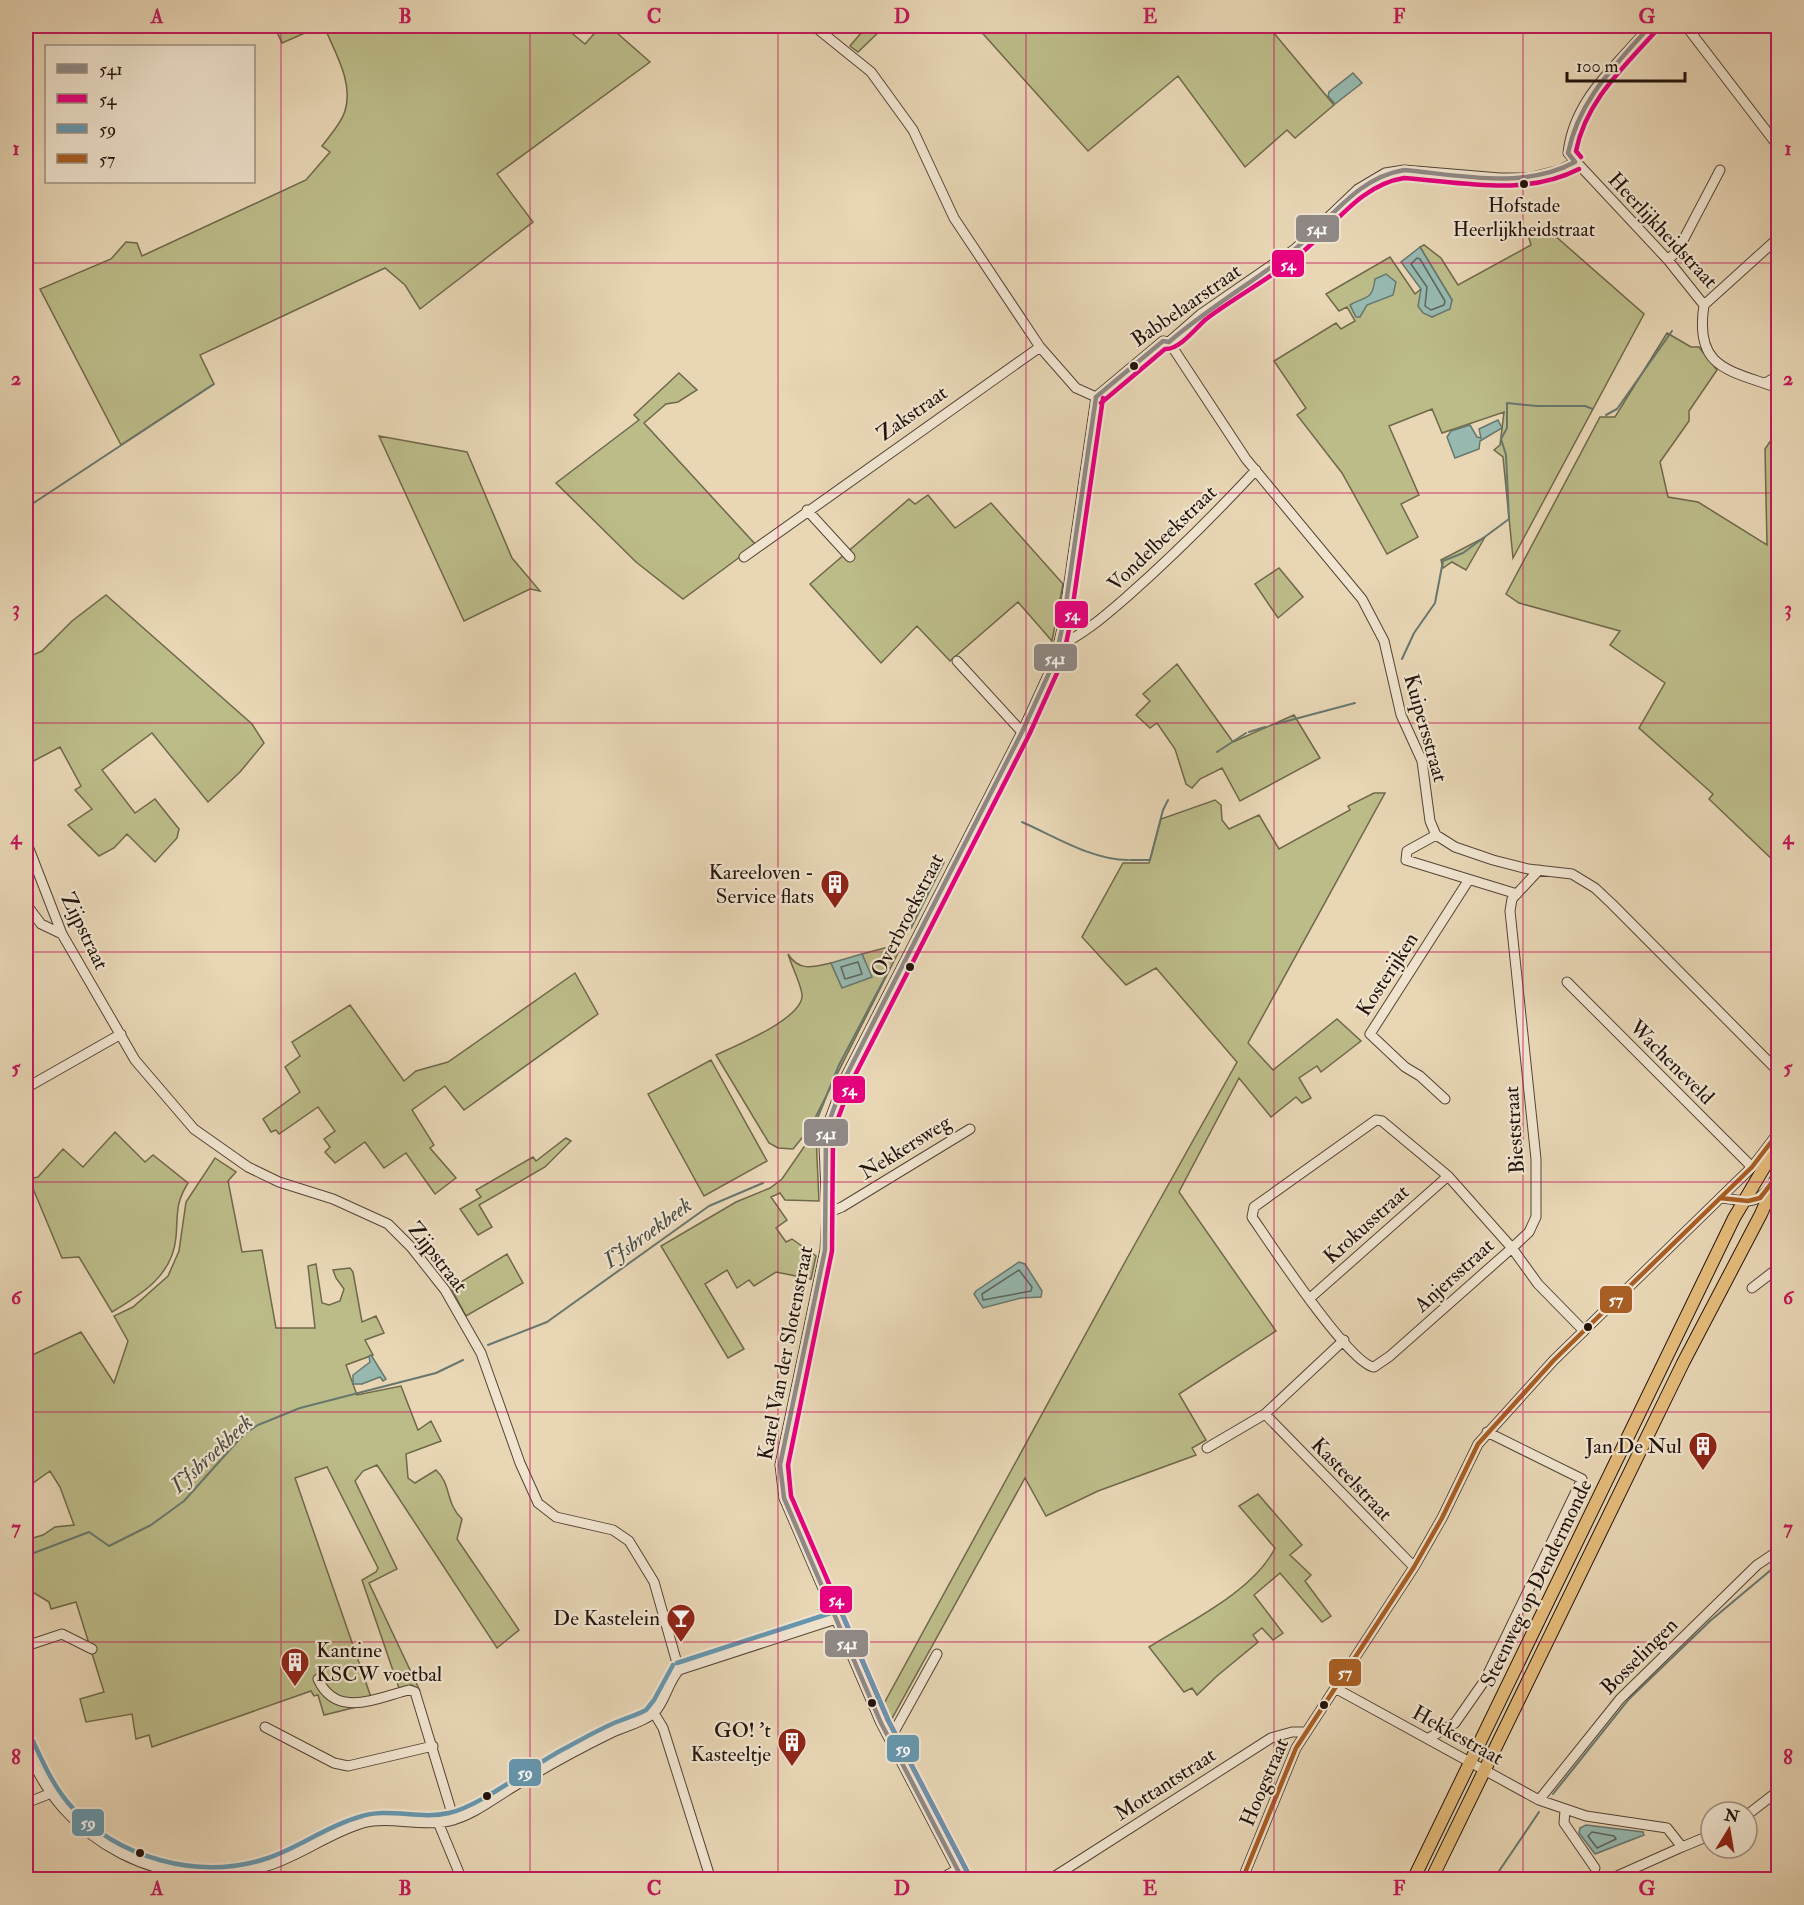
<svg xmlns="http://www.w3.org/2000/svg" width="1804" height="1905" font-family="'IM FELL Double Pica',serif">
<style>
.green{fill:#bcbc89;stroke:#6f684a;stroke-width:1.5}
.water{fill:#97b9b0;stroke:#68776e;stroke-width:1.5}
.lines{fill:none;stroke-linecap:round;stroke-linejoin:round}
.shore{stroke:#5c665e;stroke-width:1.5}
.stream{stroke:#68776e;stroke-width:2}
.minor-casing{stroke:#544436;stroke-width:11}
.major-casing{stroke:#22130c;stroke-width:14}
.minor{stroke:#f0e4cf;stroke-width:9}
.major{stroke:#e4bb7a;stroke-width:12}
.bus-1-casing{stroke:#f0e4cf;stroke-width:9}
.bus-2-casing{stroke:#f0e4cf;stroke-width:9}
.bus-3-casing{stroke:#f0e4cf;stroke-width:9}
.bus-4-casing{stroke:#f0e4cf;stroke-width:9}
.bus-1{stroke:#908986;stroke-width:4.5}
.bus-2{stroke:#e6007e;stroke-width:4.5}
.bus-3{stroke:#6697af;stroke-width:4.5}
.bus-4{stroke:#a85e24;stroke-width:4.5}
.grid{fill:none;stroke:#c2185b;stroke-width:1.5;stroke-opacity:0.55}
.bus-dot{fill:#22130c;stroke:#f0e4cf;stroke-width:2}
.labels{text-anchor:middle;stroke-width:4.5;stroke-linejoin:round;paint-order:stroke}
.bus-label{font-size:20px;fill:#22130c;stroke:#f0e4cf}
.street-label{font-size:21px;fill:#22130c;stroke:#f0e4cf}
.poi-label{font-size:21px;fill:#22130c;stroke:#f0e4cf;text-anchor:end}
.water-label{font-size:22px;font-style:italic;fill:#4b4d45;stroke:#f0e4cf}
.line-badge{stroke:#f0e4cf;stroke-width:2}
.badge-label{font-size:16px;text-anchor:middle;font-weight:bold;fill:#fff}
.neatline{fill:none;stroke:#c2185b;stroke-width:2}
.grid-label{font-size:20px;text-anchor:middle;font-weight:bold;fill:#c2185b}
</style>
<rect width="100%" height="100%" fill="#e8d6b5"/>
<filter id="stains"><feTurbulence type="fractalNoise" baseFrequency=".00333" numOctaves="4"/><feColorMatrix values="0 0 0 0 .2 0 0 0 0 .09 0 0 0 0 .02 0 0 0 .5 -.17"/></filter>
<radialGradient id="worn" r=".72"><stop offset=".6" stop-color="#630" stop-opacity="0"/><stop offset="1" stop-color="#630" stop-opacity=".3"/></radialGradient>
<!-- green -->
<path class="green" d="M274,26h47l-39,17z
M324,26h239l22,18 16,-18h8l41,36 -153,112 36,48 -113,87 -15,-24 -20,-17 -185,87 14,29 -93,61 -81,-156 71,-30 15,-17 11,1 5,13 164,-76 24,-28 -8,-6c8,-11 19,-22 23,-35 9,-29 -11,-60 -21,-85z
M867,26h18l-27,26 -8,-6z
M976,26h292l66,79 -39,33 -8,-8 -42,37 -67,-91 -90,75z
M1545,227l99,87 -131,244 -10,-101 -9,-7 6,-5 4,-33 -62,21 -10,-24 -43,17 30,69 -18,9 17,33 -31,17 -45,-81 -45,-58 9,-7 -32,-47 62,-38 5,6 14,-8 -8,-14 -8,4 -13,-17 64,-37 25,37 6,-5 2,4 -4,9 13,15 8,-4 12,-13 -32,-53 4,-2 17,13 17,27 73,-40 -3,-10z
M1667,333l24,14h8l18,23 -28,41v10l-29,41 8,35 30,5 69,43 -2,-96 13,-19v430l-2,3 -67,-64 4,-5 -74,-66 26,-45 -55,-38 10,-14 -101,-28 -13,-9 94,-177h15z
M679,373l18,17 -19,12 -12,2 -22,19 112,122 -73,54 -47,-37 -80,-79 83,-63 -5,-5z
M379,436l88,16 45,106 28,33 -10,-2 -66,32z
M928,495l27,33 36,-25 72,81 -11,57 -34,-39 -68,59 -33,-35 -36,37 -71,-79 99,-85 6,5z
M1485,537l-19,33 -14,-8 -9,6 -2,-8z
M1279,568l24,29 -25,21 -23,-34z
M106,595l146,129 12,19 -24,29 -32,30 -56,-69 -50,37 33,43 20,-14 24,30 -2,9 -22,24 -28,-28 -13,14 -15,8 -31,-31 24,-16 -17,-19 6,-4 -21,-39 -34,18v-107l16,-7 30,-30z
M1177,664l56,78 61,-27 26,43 -80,43 -18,-33 -22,11 -8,9 -6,-4 -11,-35 -18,-26 -7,5 -14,-13 14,-14 -7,-7z
M1374,793h11l-137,250 25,27 64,-51 24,22 -40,31 -4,-6 -18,12 12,20 -9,5 -6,-6 -25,20 -32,-39 -60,114 97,139 -97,63 27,46 -14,8 4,7 -98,36 -52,25 -21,-38 -135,244 -9,-13 244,-447 112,-200 -81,-94 -30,17 -44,-48 41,-74h26l12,-44 54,-19 6,5 1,15 7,9 30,-14 20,34 71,-39 -2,-4z
M888,947l10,6 -88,175 -17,21 -15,-1 -9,-5 -53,-88c19,-9 89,-37 86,-61 -2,-12 -10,-27 -14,-40 11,18 26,13 43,9l11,24 29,-10 -9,-23z
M575,973l23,41 -134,96 -19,-24 -33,24 22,35 -4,3 26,30 -21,16 -29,-41 -22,15 -19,-26 -30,21 -10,-11 5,-5 -6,-8 11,-8 -17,-24 -39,27 -3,-4 -5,2 -8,-13 37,-27 -15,-25 15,-11 -8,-14 58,-37 54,76 12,-10 32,-9z
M711,1060l56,101 -63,35 -56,-102z
M115,1132l30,30 8,-7 35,28c-13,21 -10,30 -12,54 -3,38 -34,57 -64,75l-33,-55 -17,1 -33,-79 9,-2 25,-28 20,18z
M816,1136l3,65 -34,-1 -5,-7 -9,4 16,23 -11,8 10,14 6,-3 24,17 -5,23 -35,-7 -22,14 -5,-6 -12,8 -10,-18 -22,14 39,65 -16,9 -67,-112 75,-44 34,-14 12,-9 24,-35z
M566,1138l5,3 -26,26 -66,38 13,22 -14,8 -18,-26 21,-12 -5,-7 57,-33 3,4z
M215,1158l21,14 -8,9 14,71 20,-2 14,78h39l-7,-62 8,-2 6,39 7,2 11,-4 4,-12 -8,-11 -3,-8 17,-2 3,4 9,50 14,-6 8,17 -19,7 8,15 -27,10 11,30 44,-9 17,44 13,-9 10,20 -35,13 2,24 7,5 21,-13c16,15 9,33 26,49l-5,20 62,91 -22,18 -120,-183 -14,6 -8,10 42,88 -28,14 51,108 -8,-6 -13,3 -37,-108 14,-8 2,-4 -51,-101 -32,11 78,225 -49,12 -6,-20 -4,1 -3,-5 -159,56 -3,-12 -13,4 -4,-25 -46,8 -6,-23 24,-7 -28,-90 -25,7 -2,-7 -23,-14v-48l17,-5 12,-8 19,-2 -14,-38 -10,-16 -24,17v-130l55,-26 33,51 14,-42 -14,-25 19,-9 35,-31 11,-25 7,-49z
M507,1254l16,29 -57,33 -15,-28z
M1258,1494l44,51 -12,10 21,20 -6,6 26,35 -9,6 -42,-49 -26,22 29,38 -10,7 -11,-12 -9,7 5,7 -41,34 -20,19 -5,-7 -8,4 -35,-45c40,-25 105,-56 126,-99l-36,-42z"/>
<!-- water -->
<path class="water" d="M1353,73l9,10 -27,21 -7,-8 1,-4z
M1420,247l32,53 -2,9 -18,8 -9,-4 -5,-7 3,-17 -20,-27z
M1386,274l10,8 -3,13 -26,10 -7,12h-4l-6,-12c16,-10 22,-3 25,-26z
M1498,420l4,8 -22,13 -1,8 -24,9 -8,-21 4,-6 19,-6 7,12 4,1 -2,-9z
M862,954l10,23 -30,11 -11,-25z
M1019,1262l6,2 17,27 -1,6 -20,1 -38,10 -9,-14 2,-3z
M371,1355l15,24 -3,2 -3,-4 -18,7h-9v-9l17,-13 -1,-6z
M1586,1825l57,7 1,3 -49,19 -16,-21 1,-5z"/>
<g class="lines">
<!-- shore -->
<path class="shore" d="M1417,258l3,1 25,42 -1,4 -13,5 -6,-4 2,-19 -16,-23z
M858,962l4,12 -17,5 -4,-12z
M1019,1270l13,17 -1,4 -48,9 -1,-6z
M1592,1832l22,4 2,3 -19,9 -9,-12z"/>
<!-- stream -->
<path class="stream" d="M1606,415l11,-6 55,-78
M26,508l188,-124
M1402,659l12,-26 21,-30 8,-42 20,-8 46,-34 -3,-64 -5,-16 6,-11v-25l30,3h48l8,3
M1276,724l79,-21
M1249,732l16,-5
M1217,752l29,-19
M1022,822c32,14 70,38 106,38
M1130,860h20l13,-50 5,-10
M911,928l33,-66
M815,1124l24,-59 51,-97
M488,1345l59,-23 162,-116 54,-23
M26,1556l63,-24 20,14 42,-21 33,-24 60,-67 14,-9 42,-17 136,-35 27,-13
M1553,1794l76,-95 81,-78 68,-57
M1493,1880l46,-68"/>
<!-- minor casing -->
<g class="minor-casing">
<path id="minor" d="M814,26l57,46 42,58 41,88 86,129 36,41 20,9
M1650,26c-33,40 -76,72 -82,127l100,107 36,45
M1686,26l92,120
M1668,260l10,-10 42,-80
M1704,305c-10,64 25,65 74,83
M1704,305l74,-67
M1169,342l77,117 116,140 22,42 17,74 21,46 8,60 6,14 19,12 38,13 35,9 44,5 23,14 17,16 166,167
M1765,383l13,-7
M1096,397l67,-56 6,1 32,-28 94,-65 63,-60 27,-16 19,-3 96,8h28l32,-8 15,-8
M807,510l43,47
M744,557l296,-210
M1058,646c27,-12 50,-33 72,-52 44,-39 85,-80 126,-124
M957,661l65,71
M1436,835l-29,16 -1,9 111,34
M26,841l36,93 73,126 59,69 54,38 31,15 54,17 55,25 23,23 34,43 36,63 39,110 18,40 18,14 57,13 16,11 25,41 25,88
M1539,870l-27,29 -2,12 26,248v58l-7,15 -17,16 -122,108 -16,11c-25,-3 -104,-124 -122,-150l2,-10 122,-87 6,1 66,55 64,72 26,36 46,47
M26,904l15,20 21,10
M1567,982l185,185
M26,1088l95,-54
M1445,1099l-25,-23 -15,-9 -35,-33 98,-153
M1720,1198c21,1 34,10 49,-10
M827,1213l15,-6 128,-78
M1752,1288l26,-20
M1309,1299l139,-123
M1265,1414l149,153
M1207,1448l58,-34 79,-74
M26,1646l36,-12 30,15
M679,1670l157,-51
M318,1679c18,40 58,19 91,11l6,2 39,128
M1335,1688l204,112 47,16 81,12 15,19 29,-12
M654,1713l9,15 48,152
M265,1727l69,36 14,3 85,-20
M888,1736l7,-6 42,-76
M1429,1738l26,-15 30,-43 97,-201 -95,-47
M26,1744c33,98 142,154 241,122 33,-10 62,-33 96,-43 27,-7 58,4 86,-2 23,-5 44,-22 64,-34 32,-20 65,-38 100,-55 11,-5 31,-10 41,-19 11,-11 14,-31 25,-43
M1539,1800l81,-101 137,-134 21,-14
M26,1803l23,-9
M1565,1810l-1,13 31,45
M1747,1815l31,-24
M438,1822l24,58
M939,1880l19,-11
M963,1880l-82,-157 -97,-225 -4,-33 45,-215 2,-37 -3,-66 2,-17 19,-52 177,-346 33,-72 8,-36 33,-227
M1049,1880l222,-142 21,-6h13
M1242,1880l54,-132 118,-181 28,-49 36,-74 76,-84 198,-193 26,-34
M1608,1880l74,-33"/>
</g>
<!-- major casing -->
<g class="major-casing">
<path id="major" d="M1413,1880l321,-662 44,-74
M1431,1880l252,-517 78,-149 17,-39"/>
</g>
<!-- minor -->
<use href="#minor" class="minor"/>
<!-- major -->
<use href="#major" class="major"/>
<!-- bus-1 casing -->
<g class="bus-1-casing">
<path id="bus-1" d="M1575,162l-7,-9c11,-54 47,-87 82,-127
M1096,397l67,-56 6,1c40,-35 85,-60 126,-93 36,-29 61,-71 109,-79 56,5 119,20 171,-8
M963,1880l-82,-157 -97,-225 -4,-33 45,-215 1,-120 19,-52 177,-346 33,-72 8,-36 33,-227"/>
</g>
<!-- bus-2 casing -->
<g class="bus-2-casing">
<path id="bus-2" d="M1581,157l-5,-6c10,-50 47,-83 80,-120
M1101,403l64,-54c14,1 30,-20 40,-29 30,-23 65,-41 94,-65 34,-27 60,-70 105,-77 58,4 121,19 175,-9
M970,1877l-82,-157 -97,-224 -3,-31 44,-214 1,-119 19,-51 177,-346 33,-73 8,-37 33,-227"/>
</g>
<!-- bus-3 casing -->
<g class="bus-3-casing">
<path id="bus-3" d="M843,1616l46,106 81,155
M677,1663l157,-51
M33,1741c10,22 20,44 36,63 48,55 130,77 199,54 32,-11 59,-32 91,-41 29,-10 60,3 90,-4 31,-7 80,-45 111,-62 17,-9 34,-19 52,-27 11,-5 23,-8 34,-14l8,-10 19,-35"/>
</g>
<!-- bus-4 casing -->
<g class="bus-4-casing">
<path id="bus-4" d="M1720,1198l28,3 12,-3 18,-23
M1242,1880l54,-132 118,-181 28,-49 36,-74 76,-84 198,-193 26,-34"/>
</g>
<!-- bus-1 -->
<use href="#bus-1" class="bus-1"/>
<!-- bus-2 -->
<use href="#bus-2" class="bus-2"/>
<!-- bus-3 -->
<use href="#bus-3" class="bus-3"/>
<!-- bus-4 -->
<use href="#bus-4" class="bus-4"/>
</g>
<!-- grid -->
<path class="grid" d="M281,26v1854M530,26v1854M778,26v1854M1026,26v1854M1274,26v1854M1523,26v1854M26,263h1752M26,493h1752M26,723h1752M26,952h1752M26,1182h1752M26,1412h1752M26,1642h1752"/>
<!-- icons -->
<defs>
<g id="building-pin" transform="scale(1.5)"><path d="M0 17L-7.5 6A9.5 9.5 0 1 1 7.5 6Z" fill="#8f2418" stroke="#f0e4cf"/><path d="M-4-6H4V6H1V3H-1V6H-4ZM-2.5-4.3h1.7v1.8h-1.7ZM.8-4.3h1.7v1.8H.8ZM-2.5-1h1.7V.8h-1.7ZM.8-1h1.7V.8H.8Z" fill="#fff"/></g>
<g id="bar-pin" transform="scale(1.5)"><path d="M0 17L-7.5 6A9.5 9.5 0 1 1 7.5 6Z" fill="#8f2418" stroke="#f0e4cf"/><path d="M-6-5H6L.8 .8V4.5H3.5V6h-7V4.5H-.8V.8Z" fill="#fff"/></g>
</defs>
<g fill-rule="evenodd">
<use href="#building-pin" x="835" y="884"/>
<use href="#building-pin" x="1703" y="1446"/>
<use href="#bar-pin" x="681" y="1618"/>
<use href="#building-pin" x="295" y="1662"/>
<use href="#building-pin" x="792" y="1742"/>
</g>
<!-- markers -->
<g class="bus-dot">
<circle cx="1524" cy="184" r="5"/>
<circle cx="1134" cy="366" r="5"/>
<circle cx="910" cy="967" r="5"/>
<circle cx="1588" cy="1327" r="5"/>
<circle cx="872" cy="1703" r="5"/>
<circle cx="1324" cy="1705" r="5"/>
<circle cx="487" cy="1796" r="5"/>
<circle cx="140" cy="1853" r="5"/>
</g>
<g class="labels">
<!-- bus labels -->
<g class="bus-label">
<text x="1524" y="212">Hofstade<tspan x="1524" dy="24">Heerlijkheidstraat</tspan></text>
</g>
<!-- street labels -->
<g class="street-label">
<text transform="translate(1663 230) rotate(47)" y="7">Heerlijkheidstraat</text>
<text transform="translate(1186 305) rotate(-35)" y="7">Babbelaarstraat</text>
<text transform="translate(912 413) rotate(-35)" y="7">Zakstraat</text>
<text transform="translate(1162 538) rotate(-44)" y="7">Vondelbeekstraat</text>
<text transform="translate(1426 728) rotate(74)" y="7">Kuipersstraat</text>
<text transform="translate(907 915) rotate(-63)" y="7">Overbroekstraat</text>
<text transform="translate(85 931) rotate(64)" y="7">Zijpstraat</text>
<text transform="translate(1387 974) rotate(-57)" y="7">Kosterijken</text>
<text transform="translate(1672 1062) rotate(45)" y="7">Wacheneveld</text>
<text transform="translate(1514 1130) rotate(-94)" y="7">Bieststraat</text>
<text transform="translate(905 1147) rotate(-32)" y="7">Nekkersweg</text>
<text transform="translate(1366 1224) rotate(-42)" y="7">Krokusstraat</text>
<text transform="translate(438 1257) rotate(52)" y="7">Zijpstraat</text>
<text transform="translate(1454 1275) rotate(-42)" y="7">Anjersstraat</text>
<text transform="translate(785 1353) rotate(-79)" y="7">Karel Van der Slotenstraat</text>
<text transform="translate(1352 1479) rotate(46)" y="7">Kasteelstraat</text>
<text transform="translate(1536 1583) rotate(-64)" y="7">Steenweg op Dendermonde</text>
<text transform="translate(1639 1656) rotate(-45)" y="7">Bosselingen</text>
<text transform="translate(1458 1735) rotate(29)" y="7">Hekkestraat</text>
<text transform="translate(1264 1782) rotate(-67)" y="7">Hoogstraat</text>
<text transform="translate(1165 1784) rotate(-33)" y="7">Mottantstraat</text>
</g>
<!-- poi labels -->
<g class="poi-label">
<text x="814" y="879">Kareeloven -<tspan x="814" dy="24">Service flats</tspan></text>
<text x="1682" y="1453">Jan De Nul</text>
<text x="660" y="1625">De Kastelein</text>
<text x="316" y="1657" text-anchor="start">Kantine<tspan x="316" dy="24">KSCW voetbal</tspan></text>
<text x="771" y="1737">GO! 't<tspan x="771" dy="24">Kasteeltje</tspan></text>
</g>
<!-- water labels -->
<g class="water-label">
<text transform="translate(647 1232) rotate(-36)" y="8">IJsbroekbeek</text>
<text transform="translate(211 1453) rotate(-43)" y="8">IJsbroekbeek</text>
</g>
</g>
<g class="line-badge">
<rect x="1295" y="214" width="45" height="29" rx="6" fill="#908986"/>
<rect x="1271" y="249" width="34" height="29" rx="6" fill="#e6007e"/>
<rect x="1054" y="600" width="35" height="29" rx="6" fill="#e6007e"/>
<rect x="1033" y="643" width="45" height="29" rx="6" fill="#908986"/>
<rect x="832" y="1075" width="34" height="29" rx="6" fill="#e6007e"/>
<rect x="803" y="1118" width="46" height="29" rx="6" fill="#908986"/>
<rect x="1599" y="1285" width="34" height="29" rx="6" fill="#a85e24"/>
<rect x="819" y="1585" width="34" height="29" rx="6" fill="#e6007e"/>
<rect x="824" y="1629" width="45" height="29" rx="6" fill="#908986"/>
<rect x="1328" y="1658" width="34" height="29" rx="6" fill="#a85e24"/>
<rect x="886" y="1734" width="34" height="29" rx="6" fill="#6697af"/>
<rect x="508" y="1758" width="34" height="29" rx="6" fill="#6697af"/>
<rect x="71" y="1808" width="34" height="29" rx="6" fill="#6697af"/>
</g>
<g class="badge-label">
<text x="1317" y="234">541</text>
<text x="1288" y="270">54</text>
<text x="1072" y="620">54</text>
<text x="1055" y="664">541</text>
<text x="849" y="1095">54</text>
<text x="826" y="1139">541</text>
<text x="1616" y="1305">57</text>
<text x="836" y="1605">54</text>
<text x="847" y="1649">541</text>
<text x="1345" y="1678">57</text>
<text x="903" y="1754">59</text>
<text x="525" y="1778">59</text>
<text x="88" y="1828">59</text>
</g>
<!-- margin -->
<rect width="1804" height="1905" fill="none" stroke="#e8d6b5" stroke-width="66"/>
<!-- legend -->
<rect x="45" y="45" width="210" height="138" fill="#f0e4cf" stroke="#9e9081" stroke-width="1.5"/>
<rect x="57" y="64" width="30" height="9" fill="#908986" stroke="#9e9081" stroke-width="1.5"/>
<text x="99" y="75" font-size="18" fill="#22130c">541</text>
<rect x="57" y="94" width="30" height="9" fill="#e6007e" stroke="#9e9081" stroke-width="1.5"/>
<text x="99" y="105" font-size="18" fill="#22130c">54</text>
<rect x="57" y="124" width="30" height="9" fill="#6697af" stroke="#9e9081" stroke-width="1.5"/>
<text x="99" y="135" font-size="18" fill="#22130c">59</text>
<rect x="57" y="154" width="30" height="9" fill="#a85e24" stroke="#9e9081" stroke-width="1.5"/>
<text x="99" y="165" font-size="18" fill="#22130c">57</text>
<!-- north arrow -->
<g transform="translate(1729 1830) rotate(11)"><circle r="28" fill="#f0e4cf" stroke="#9e9081" stroke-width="1.5"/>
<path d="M0-4.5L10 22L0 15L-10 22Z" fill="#8f2418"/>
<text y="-9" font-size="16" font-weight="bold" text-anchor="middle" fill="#22130c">N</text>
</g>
<!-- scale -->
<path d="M1567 72v9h118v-9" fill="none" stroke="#22130c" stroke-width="3"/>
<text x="1576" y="72" font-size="18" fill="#22130c" stroke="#f0e4cf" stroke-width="4.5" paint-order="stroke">100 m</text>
<rect x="33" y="33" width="1738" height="1839" class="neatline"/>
<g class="grid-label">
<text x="157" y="23">A</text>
<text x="405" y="23">B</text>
<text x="654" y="23">C</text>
<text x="902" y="23">D</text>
<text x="1150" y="23">E</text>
<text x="1399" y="23">F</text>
<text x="1647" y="23">G</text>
<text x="16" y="155">1</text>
<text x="1788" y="155">1</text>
<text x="16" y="385">2</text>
<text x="1788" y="385">2</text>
<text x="16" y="615">3</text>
<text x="1788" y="615">3</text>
<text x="16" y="844">4</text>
<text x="1788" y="844">4</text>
<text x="16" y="1074">5</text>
<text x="1788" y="1074">5</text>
<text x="16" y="1304">6</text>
<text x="1788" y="1304">6</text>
<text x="16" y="1534">7</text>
<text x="1788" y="1534">7</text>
<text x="16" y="1764">8</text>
<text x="1788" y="1764">8</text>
<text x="157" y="1895">A</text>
<text x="405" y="1895">B</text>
<text x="654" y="1895">C</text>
<text x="902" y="1895">D</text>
<text x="1150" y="1895">E</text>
<text x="1399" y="1895">F</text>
<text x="1647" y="1895">G</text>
</g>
<rect width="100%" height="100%" filter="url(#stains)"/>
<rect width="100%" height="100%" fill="url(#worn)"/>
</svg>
